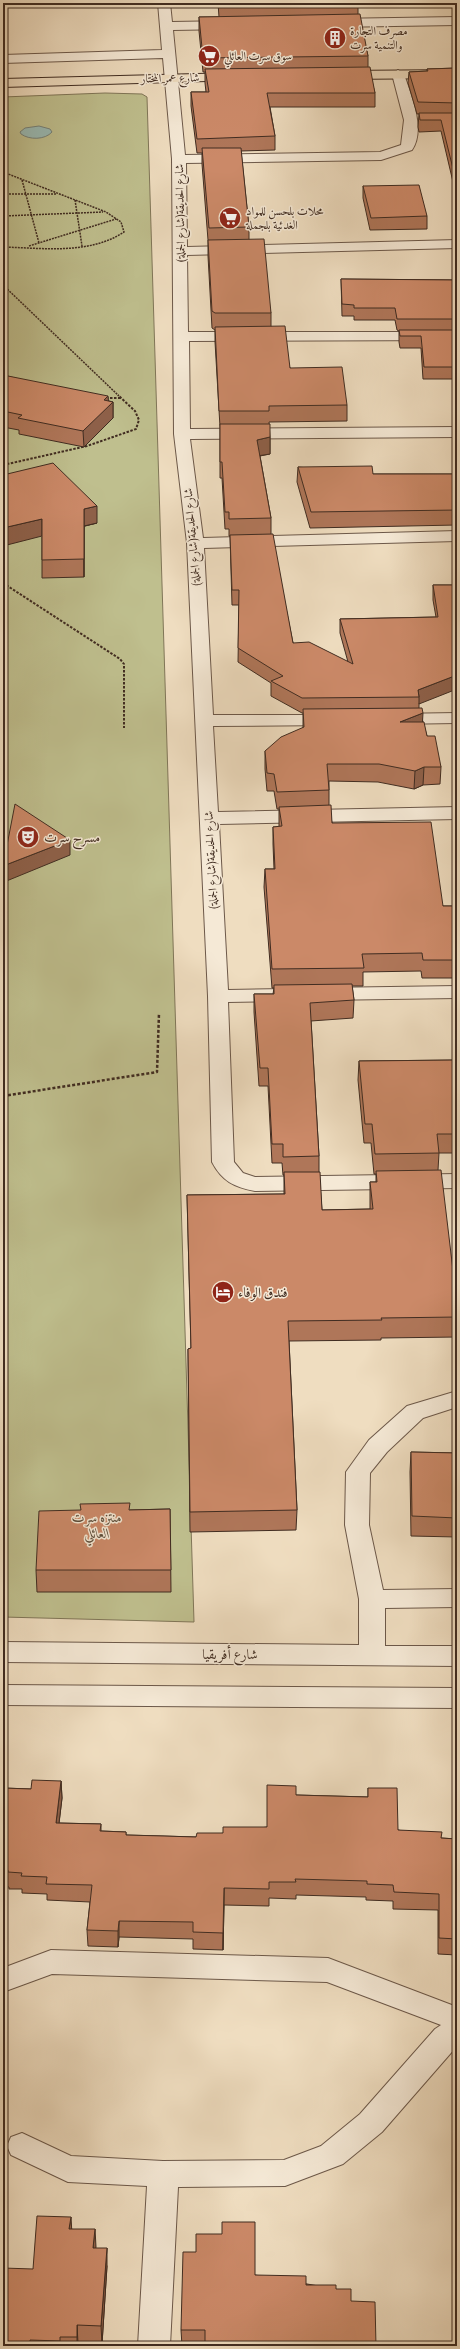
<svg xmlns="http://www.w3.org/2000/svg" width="460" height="2349" font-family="Vollkorn,Amiri,serif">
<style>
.green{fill:#bfbf8e;stroke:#807658}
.water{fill:#9abbb5;stroke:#76827a}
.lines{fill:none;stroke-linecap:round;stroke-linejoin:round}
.minor-casing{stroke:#6c5849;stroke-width:2}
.major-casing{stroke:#402c21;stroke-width:2}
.path-far2{stroke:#402c21;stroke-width:1.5;stroke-dasharray:2 1;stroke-linecap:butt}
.path-far1{stroke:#402c21;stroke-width:2;stroke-dasharray:2.5 1.5;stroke-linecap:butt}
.path{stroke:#402c21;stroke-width:2.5;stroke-dasharray:3 2;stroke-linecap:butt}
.minor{fill:#f5e9d6;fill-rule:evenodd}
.major{fill:#efddc0;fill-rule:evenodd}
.wall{fill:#af7659;stroke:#402c21}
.shaded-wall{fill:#8e6049;stroke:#402c21}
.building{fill:#cb8968;stroke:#402c21}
.labels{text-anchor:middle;stroke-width:3;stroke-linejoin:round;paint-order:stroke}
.far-poi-label{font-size:12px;fill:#402c21;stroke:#f5e9d6;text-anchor:start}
.far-street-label{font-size:12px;fill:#402c21;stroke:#f5e9d6}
.poi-label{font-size:14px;fill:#402c21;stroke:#f5e9d6;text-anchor:start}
.park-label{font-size:14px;font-style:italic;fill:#594937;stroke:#f5e9d6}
.street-label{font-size:14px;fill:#402c21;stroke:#f5e9d6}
</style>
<rect width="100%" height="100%" fill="#efddc0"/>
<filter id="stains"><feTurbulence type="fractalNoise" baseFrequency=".005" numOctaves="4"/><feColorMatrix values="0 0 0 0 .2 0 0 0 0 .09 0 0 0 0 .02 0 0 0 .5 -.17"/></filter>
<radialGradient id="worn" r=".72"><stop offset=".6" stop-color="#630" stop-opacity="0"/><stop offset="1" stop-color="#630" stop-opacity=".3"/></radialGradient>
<!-- green -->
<path class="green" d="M105,93l37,1 5,3 47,1525 -191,-5v-1520z"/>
<!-- water -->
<path class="water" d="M39,126l11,3 2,3c-7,8 -23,8 -31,2l-1,-2 5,-4z"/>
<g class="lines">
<!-- minor casing -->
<g class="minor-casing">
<path id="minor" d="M158,3h12l2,19 58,-1 6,4 -6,4 -57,1 12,125 195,-3 21,-7 3,-25 -12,-46 6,-4 6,4c7,22 22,55 8,76l-31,10 -195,3 1,84 270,-7v8l-270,7 1,77h269v8l-268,1 1,88 267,-2v10l-267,2 13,99 254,-7v10l-253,7 9,167h120l6,1 3,4 -3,4 -6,1 -120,1 5,86 239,-5v12l-238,5 9,166 57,-1 7,2 3,4 -3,4 -7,2 -57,1 6,160 9,11 12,4 202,-3v14l-202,3c-21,-4 -33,-10 -43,-29l-4,-166 -21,-453 -13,-109 -2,-275 -9,-101 -160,5v-8l159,-5z
M457,17v8l-125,2 -6,-4 6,-4z
M457,713v10l-64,1 -6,-1 -3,-4 3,-4 6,-1z
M457,986v12l-134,2 -7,-2 -3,-4 3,-4 7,-2z
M457,1391v16l-34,11 -36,34 -17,21 -1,52 14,65 74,-1v18l-72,1v38h72v20l-454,-4v-20l356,3v-46l-14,-74 1,-53 23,-32 38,-34z
M3,1685l454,3v20l-454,-3z
M51,1950l277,8 129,49v39l-75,86 -39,32 -58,22 -107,1 -8,159h-32l9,-160 -79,-4 -57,-27 -4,-9 4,-9 11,-4 49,23 92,5 121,-1 37,-14 39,-32 75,-85 6,-4 -114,-43 -275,-8 -49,18v-24z"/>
</g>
<!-- major casing -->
<g class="major-casing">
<path id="major" d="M457,70v8l-115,1 -6,-4 6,-4z
M236,73l6,4 -1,3 -238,7v-8z"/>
</g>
<!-- path-far2 -->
<path class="path-far2" d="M3,172l103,40 15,10 3,10c-35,23 -81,16 -121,15
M22,180l17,63
M3,194h53
M75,200l7,46
M3,216l100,-4
M29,246l87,-27
M3,285l116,111"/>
<!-- path-far1 -->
<path class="path-far1" d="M106,398h15
M3,465l84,-19 49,-17 3,-9 -4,-9 -17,-16
M3,583l117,76 4,5v64"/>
<!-- path -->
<path class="path" d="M3,1096l154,-24 2,-59"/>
<!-- minor -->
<use href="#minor" class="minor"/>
<!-- major -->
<use href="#major" class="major"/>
</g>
<!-- wall -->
<path class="wall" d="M218,3h140v11l10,42v11l7,26v14h-105l5,29v14l-34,1 8,76v12l22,74v13l19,42 57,37v16l-78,1 1,15v17l-10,2 11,62v16l22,109 55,19 -8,-29v-14l96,-2 -3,-17v-15h24l-38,119v4l8,28 14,31 -1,17 -17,1 -9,4 -36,-7 -49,-1v24l3,18 111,83h14v72h-35l-1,-7 -58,1v14h-11l2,14 -1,18 -42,3 8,135v16l3,38 48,-1v-27h6v-8h-2l-3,-31h-7l-6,-63 1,-19 98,-1v93h-18l-1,17 19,134v33l-76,1v2l-92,1 8,169 -1,20 -106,2 -2,-183 3,-1 -4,-153 97,-1v-19h-1l-1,-12h-10l-4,-77h-9l-5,-74v-18h19l1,-6h-2l-8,-101 1,-18h9l-1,-25v-17h6v-18h-2l-3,-18h-7l-2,-22v-18l38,-23v-15h-1l-31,-17v-13l-33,-21 1,-57h-7l-2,-69h-1v-7h-4l-3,-51h-2v-51l-5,-85v-12l-3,-2 -4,-72v-16l-6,-76v-11h-5l-6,-47v-14h15l-1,-9v-11h-2l-4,-41v-14h20z
M457,68v131l-16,-68 -22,1 -1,-5 1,-13h-2l-9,-31 1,-11 18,-1v-2z
M363,186l64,30v13l-57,1 -7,-32z
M341,279l116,1v99h-34l-2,-31h-21l-1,-6v-11l-2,-1 -2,-10h-41v-4h-12z
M3,375l110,27v16l-29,29 -65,-13v-4l-16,-3z
M298,467l75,7h84v51l-147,3 -13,-46z
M97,523l-13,3v51l-42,1v-41z
M411,1452l46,1v84l-46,-1 -1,-64z
M170,1509l1,83h-134l-1,-22 94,-60z
M61,1781l1,17 -3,25 42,1v7l25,1v3l70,2 71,-10 29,-32 72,2v-9l30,42 43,8 16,1v116l-19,-1v-44l-45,-1v-8l-27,-1v-3l-70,-2v4l-27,-1v8l-45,-1 -1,45 -30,-1v-10l-74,-2 -1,10 -30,-1 -1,-16 3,-28 -43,-2v-6l-25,-1v-4h-13v-2h-6v-99l28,1z
M72,2229l24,19 11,18 -5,78 -24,-1v3h-75l30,-77z
M255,2275l81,14 15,12 25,45h-194l-1,-16z"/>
<!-- shaded-wall -->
<path class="shaded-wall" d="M108,396l1,10 4,-4v16l-29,29 -1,-16 21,-31z
M270,437v17l-13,2v-16z
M97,506v17l-13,3v51v-68z
M42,519v17l-39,10v-18z
M457,675v14l-38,15v-7l-1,-7z
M423,713l-1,17 -22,-8z
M424,767l-1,18 -9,4 1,-18z
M70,840v15l-66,27 -1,-16z
M61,1781l1,17 -5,42 -1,-17z
M224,1888v17l-1,45v-17z
M119,1921v16l-1,10v-16z
M71,2217l1,18 -3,-6z
M95,2229l1,18 -2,19 -1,-18z
M107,2248v18l-5,78 -1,-18z
M77,2325l1,18v3h-1z"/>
<!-- building -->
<path class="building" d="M219,3h114l-114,2z
M360,14l8,42 -165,2 -4,-41z
M370,67l5,26h-108l8,43 -78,3 -6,-47h18l-4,-23z
M457,68v35l-39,-1 -9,-30 19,-1 -1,-2z
M419,113h38v72l-16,-65h-21z
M202,148h39l8,79 -40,1z
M419,185l8,31 -56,2 -8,-32z
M264,239l7,74h-56l-3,-2 -4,-71z
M341,279l116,1v39h-60l-2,-11h-41v-3l-12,-1z
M285,326l5,42 52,-1 5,38 -78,1v5h-50l-4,-84z
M399,330h58v37h-33l-3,-31h-21z
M3,375l105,21 -4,4 9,2 -30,29 -65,-13 4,-3 -19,-4z
M220,424h50v13l-13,3 14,78 -42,1v-7h-4l-3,-50h-2z
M53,463l44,43 -13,3v50l-42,1v-41l-39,9v-53z
M372,466l1,8h84v36l-146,2 -13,-45z
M273,534l20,109 16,-1 44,22 -13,-45 98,-2 -5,-32h24v90l-39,15 1,7 -117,1 -31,-17 12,-5 -45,-28 1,-58h-7l-2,-55z
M422,708l1,5 -23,9h24l3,14h8l6,31h-17l-9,4 -36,-7h-52l2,26 -52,2 -3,-18 -7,-1 -2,-22 16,-14 23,-10 -1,-18z
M15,804l55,36 -67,26z
M331,805l1,18 99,-1 12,84h14v54h-34l-1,-7 -60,1 2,14 -92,1 -7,-100h10l-2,-42 9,-1 -3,-19z
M352,984l2,16 -44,3 9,153 -36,1v-13h-11l-4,-76h-8l-6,-74h20v-9z
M457,1060v74h-20l2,19 -64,1 -3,-30h-7l-6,-63z
M441,1170l16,134v13l-76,1 1,2 -94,1 9,189 -107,2 -2,-163 3,-1 -4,-153 98,-1 -1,-22h36l2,38 51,-1 -3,-27h7l-1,-11z
M411,1452l46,1v65l-45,-2z
M130,1503l-1,7 41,-1 1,61h-135l3,-59 42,-1 -1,-6z
M32,1780l29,1 -5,42 45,1 -1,7 26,1v3l38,1 32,1 1,-4h26v-6h44v-42l29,1v9l72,2v-9h29l1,42 44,2 -1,6 16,1v100l-18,-1v-44l-45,-2 -1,-7 -26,-1v-3l-72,-2 1,3h-27v7l-45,-1 -1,45 -30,-1v-10l-74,-1 -1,10 -31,-1 5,-45 -46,-1 1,-7 -26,-1 1,-3 -14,-1v-2h-5v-82l28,1z
M37,2216l34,1 -2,12h26l-2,19h14l-6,78 -24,-1v12h-17v4l-30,-1v6h-27v-78l30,1z
M222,2222h33v53l51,1v9h30v4h15v12l24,1 1,44h-155v-4h-16v-12h-24l2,-78h13v-18h26z"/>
<!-- icons -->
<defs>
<g id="building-disc" transform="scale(1.15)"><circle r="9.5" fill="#8f2418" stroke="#f5e9d6"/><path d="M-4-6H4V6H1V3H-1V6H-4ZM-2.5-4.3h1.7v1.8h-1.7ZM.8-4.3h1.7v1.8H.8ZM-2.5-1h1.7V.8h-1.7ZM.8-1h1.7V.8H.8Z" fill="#fff"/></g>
<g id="supermarket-disc" transform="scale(1.15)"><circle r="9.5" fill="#8f2418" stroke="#f5e9d6"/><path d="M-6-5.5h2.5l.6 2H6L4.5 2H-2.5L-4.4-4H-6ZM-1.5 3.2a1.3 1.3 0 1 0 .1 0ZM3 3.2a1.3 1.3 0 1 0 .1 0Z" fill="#fff"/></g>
<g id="theatre-disc" transform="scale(1.15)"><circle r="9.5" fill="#8f2418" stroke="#f5e9d6"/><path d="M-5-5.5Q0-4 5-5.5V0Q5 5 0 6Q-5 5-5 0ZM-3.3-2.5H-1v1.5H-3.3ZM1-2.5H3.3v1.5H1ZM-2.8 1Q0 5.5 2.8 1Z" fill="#fff"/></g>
<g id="hotel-disc" transform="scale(1.15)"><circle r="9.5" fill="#8f2418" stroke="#f5e9d6"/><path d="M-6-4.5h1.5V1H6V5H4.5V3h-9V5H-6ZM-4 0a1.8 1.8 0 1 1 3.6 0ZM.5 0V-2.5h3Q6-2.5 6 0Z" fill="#fff"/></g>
</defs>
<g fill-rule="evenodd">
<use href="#building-disc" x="335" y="38"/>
<use href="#supermarket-disc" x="209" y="56"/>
<use href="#supermarket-disc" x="230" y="218"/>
<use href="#theatre-disc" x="28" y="837"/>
<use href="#hotel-disc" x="223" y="1292"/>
</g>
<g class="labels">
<!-- far-poi labels -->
<g class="far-poi-label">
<text x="350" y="35">مصرف التجارة<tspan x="350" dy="14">والتنمية سرت</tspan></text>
<text x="224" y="60">سوق سرت العائلي</text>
<text x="246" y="215">محلات بلحسن للمواد<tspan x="246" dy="14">الغدئية بلجملة</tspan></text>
</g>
<!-- far-street labels -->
<g class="far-street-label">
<text transform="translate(170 78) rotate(-1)" y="4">شارع عمر المختار</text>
<text transform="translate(180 213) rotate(-91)" y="4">شارع الحديقة(شارع الجملة)</text>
<text transform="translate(192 537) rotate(-95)" y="4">شارع الحديقة(شارع الجملة)</text>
<text transform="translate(211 860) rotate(-93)" y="4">شارع الحديقة(شارع الجملة)</text>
</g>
<!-- poi labels -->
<g class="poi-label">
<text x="44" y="842">مسرح سرت</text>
<text x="238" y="1297">فندق الوفاء</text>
</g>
<!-- park labels -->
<g class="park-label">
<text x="97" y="1522">منتزه سرت<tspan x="97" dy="16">العائلي</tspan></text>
</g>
<!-- street labels -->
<g class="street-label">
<text x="230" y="1659">شارع أفريقيا</text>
</g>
</g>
<!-- margin -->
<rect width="460" height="2349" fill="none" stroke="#efddc0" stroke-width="16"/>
<rect x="4" y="4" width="452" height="2341" fill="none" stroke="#402c21" stroke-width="2"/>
<rect x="8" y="8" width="444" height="2333" fill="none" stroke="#402c21"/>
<rect width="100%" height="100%" filter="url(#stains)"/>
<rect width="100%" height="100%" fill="url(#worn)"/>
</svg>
